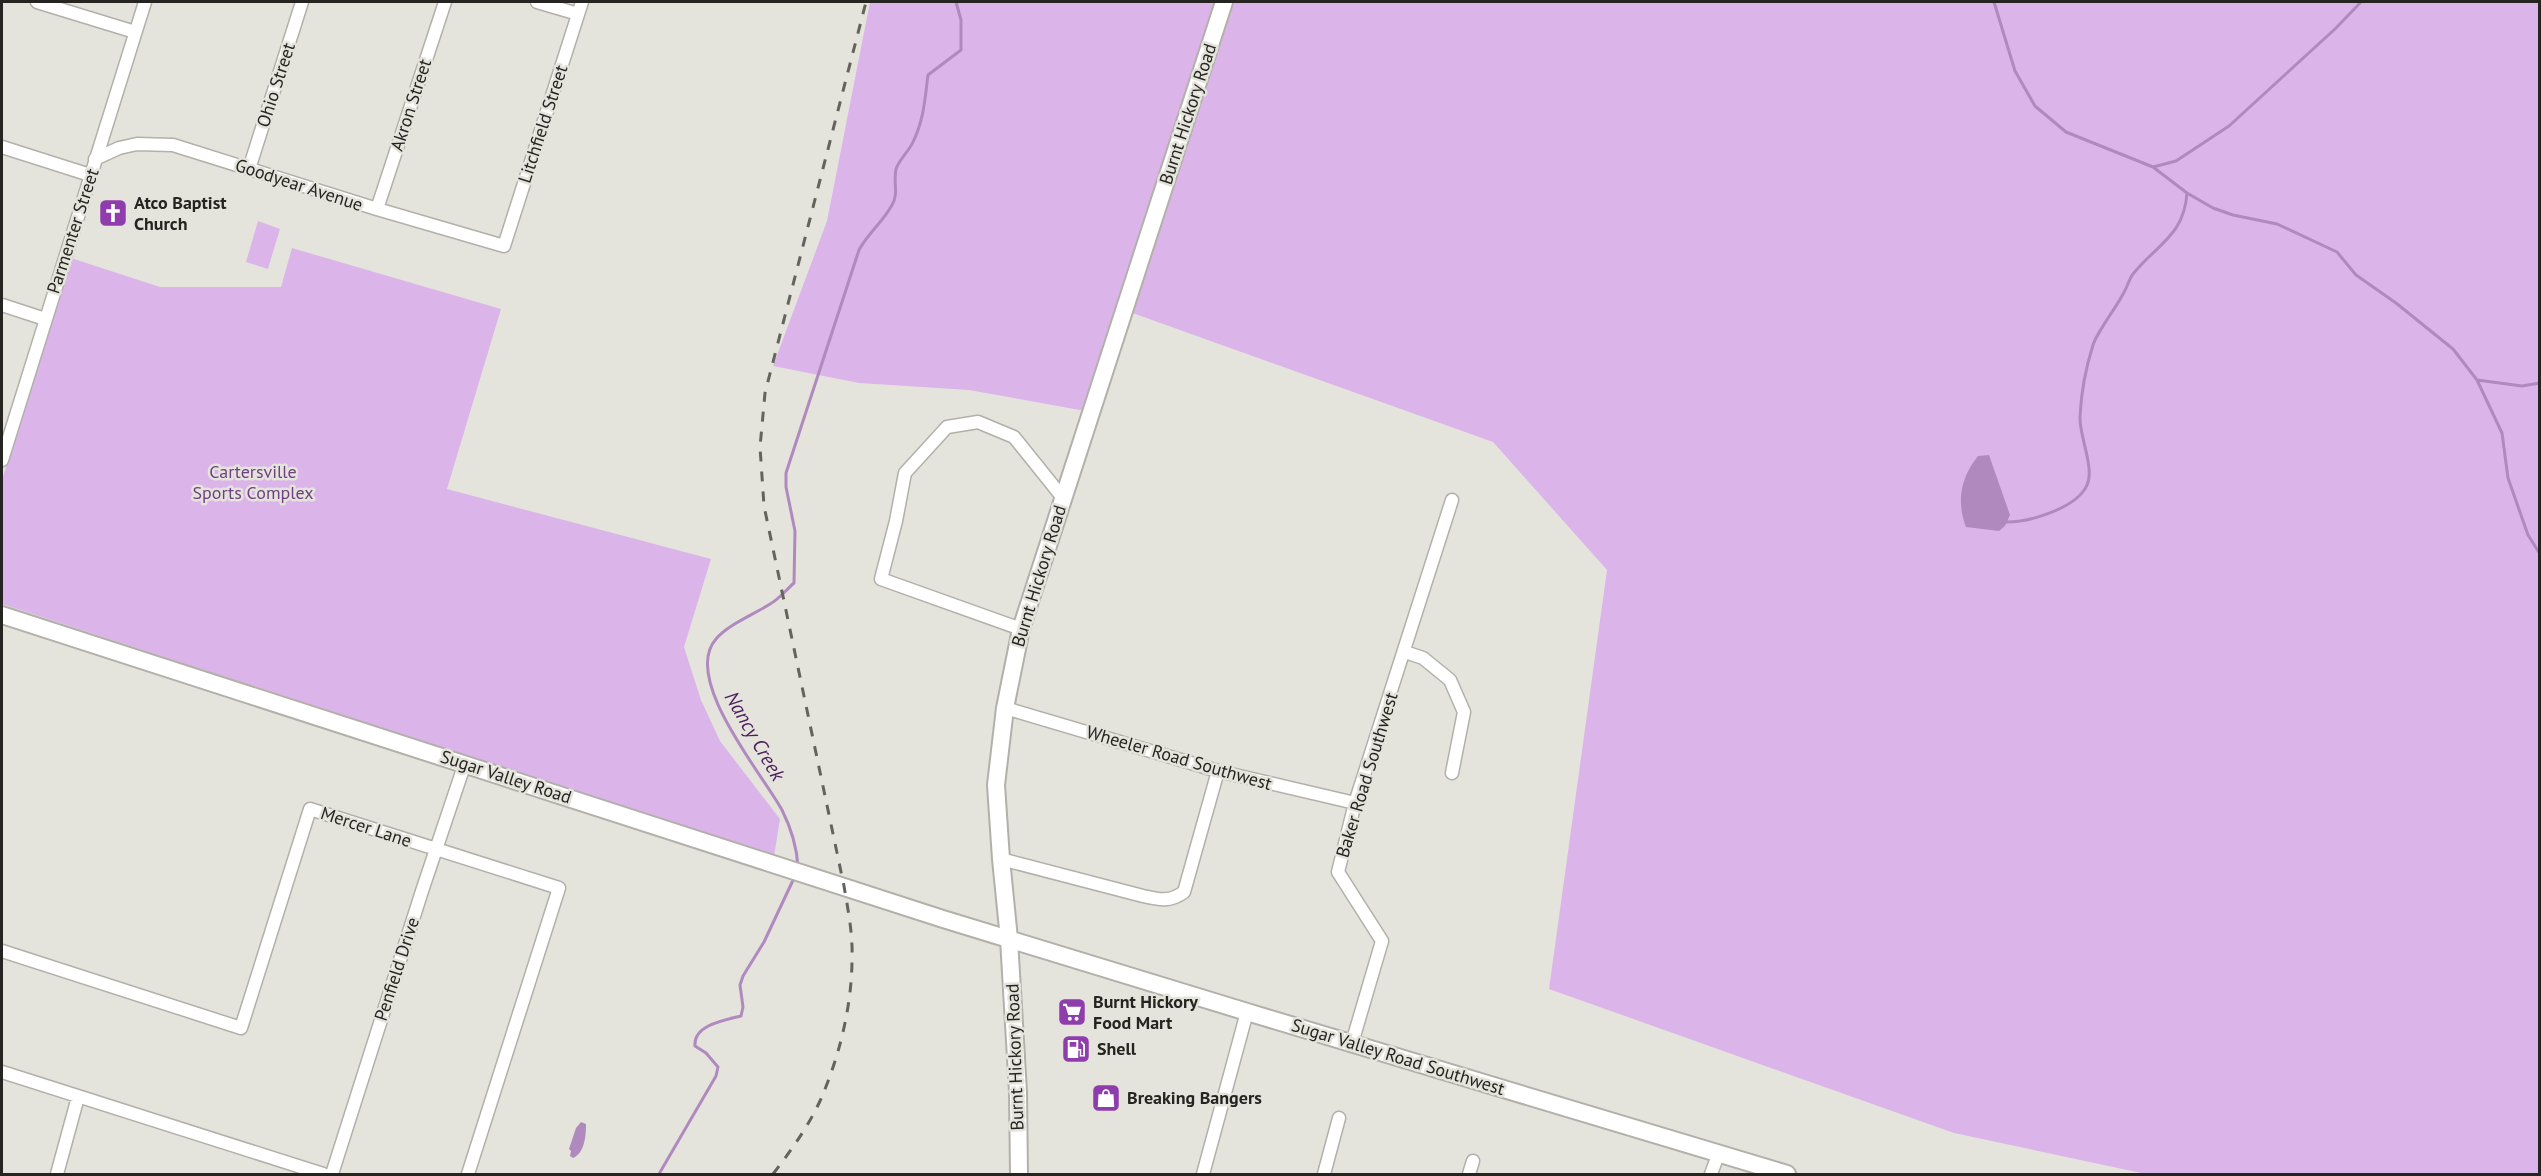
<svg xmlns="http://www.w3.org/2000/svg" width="2541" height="1176" font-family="'PT Sans',sans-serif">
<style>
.green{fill:#dbb5ea}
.water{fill:#b08abf}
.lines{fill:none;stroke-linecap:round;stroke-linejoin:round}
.stream{stroke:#b08abf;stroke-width:3}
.street-casing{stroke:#b2b0a9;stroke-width:15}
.secondary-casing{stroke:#b2b0a9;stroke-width:20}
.street{stroke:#fff;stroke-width:12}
.secondary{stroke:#fff;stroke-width:16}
.rail{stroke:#64635e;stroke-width:3;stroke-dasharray:10 10;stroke-linecap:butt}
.labels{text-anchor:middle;stroke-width:5;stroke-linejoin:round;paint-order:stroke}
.street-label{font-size:18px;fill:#252421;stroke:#e5e4dc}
.poi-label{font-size:18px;font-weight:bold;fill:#252421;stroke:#e5e4dc;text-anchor:start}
.park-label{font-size:18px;fill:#6f3f81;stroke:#e5e4dc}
.water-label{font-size:20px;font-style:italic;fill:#4c1d5d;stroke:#e5e4dc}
</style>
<rect width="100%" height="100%" fill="#e5e4dc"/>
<!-- green -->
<path class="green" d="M870,2h1669v1172h-393l-192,-41 -405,-144 58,-419 -114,-128 -369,-132 -33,102 -122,-22 -110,-7 -86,-17 54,-145z
M258,221l22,8 -12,40 -22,-7z
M292,248l209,61 -54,180 264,70 -27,88 17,53 19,41 60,78 -6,37 -772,-252v-124l69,-222 89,29h121z"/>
<!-- water -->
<path class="water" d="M1989,455l21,60 -5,11 -6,5 -33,-4c-10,-26 -5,-50 12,-71z
M581,1122l5,2c0,11 -1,29 -13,34l-3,-2 1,-5 -2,-2 7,-21z"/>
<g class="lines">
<!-- stream -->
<path class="stream" d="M1994,2l21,69 20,35 31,26 87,35 34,26 26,15 20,7 44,9 60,28 19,23 40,28 57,46 24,31 25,53 6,45 20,57 12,19
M2153,167l23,-6 53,-35 106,-97 26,-27
M2477,380l45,6 18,-3
M2007,522c23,0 70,-14 80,-37 8,-16 -8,-50 -7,-68 1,-22 6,-50 13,-72 4,-13 23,-37 30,-51 4,-6 6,-15 10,-20 24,-30 51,-38 54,-81
M798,867c-1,-19 -7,-39 -16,-57 -19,-35 -101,-132 -66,-171 13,-15 37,-24 54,-35 9,-5 16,-14 24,-21l1,-52 -9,-44v-14l73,-223c9,-17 24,-28 33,-45 7,-12 1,-23 4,-36 3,-9 13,-18 17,-27 11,-22 12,-44 15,-67l33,-25v-30l-5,-18
M659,1174l57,-98 2,-9 -12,-14 -11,-7c-2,-21 30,-26 46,-30l2,-9 -3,-22 3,-9 21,-34 31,-66"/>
<!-- street casing -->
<g class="street-casing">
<path id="street" d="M37,2l98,30
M537,2l41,12
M2,147l88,28
M95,159l24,-11 18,-4 36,1 204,64 127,37 78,-244
M249,169l53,-167
M377,209l68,-207
M2,305l43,14
M2,460l143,-458
M1021,629l-140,-50 15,-58 9,-48 42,-46 31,-5 36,15 49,61
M1405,652l18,6 27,22 14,32 -12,61
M1005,708l213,63 137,32
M1001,859l142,37c17,4 27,6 41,-4l34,-121
M2,951l239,77 69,-219 249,79 -91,286
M1352,1043l30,-102 -44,-69 17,-69 97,-303
M2,1072l321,102
M57,1174l21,-77
M332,1174l90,-283 43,-128
M1203,1174l44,-162
M1324,1174l15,-56
M1469,1174l4,-13
M1711,1174l7,-19"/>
</g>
<!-- secondary casing -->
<g class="secondary-casing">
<path id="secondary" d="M2,615l941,304 304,93 540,162
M1019,1174l-1,-82 -9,-153 -8,-80 -5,-74 9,-77 16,-79 203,-627"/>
</g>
<!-- street -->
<use href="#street" class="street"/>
<!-- secondary -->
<use href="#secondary" class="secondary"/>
<!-- rail -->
<path class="rail" d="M773,1174c17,-22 35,-47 47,-73 19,-43 32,-95 32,-142 1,-25 -4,-49 -8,-73l-80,-380 -4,-59 5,-54 101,-391"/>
</g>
<!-- icons -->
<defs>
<g id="church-square" transform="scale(1.5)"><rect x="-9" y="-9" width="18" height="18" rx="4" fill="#8f3dac" stroke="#e5e4dc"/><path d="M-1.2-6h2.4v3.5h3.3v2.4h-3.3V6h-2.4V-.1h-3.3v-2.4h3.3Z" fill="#fff"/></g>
<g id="supermarket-square" transform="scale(1.5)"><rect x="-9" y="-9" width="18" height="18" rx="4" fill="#8f3dac" stroke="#e5e4dc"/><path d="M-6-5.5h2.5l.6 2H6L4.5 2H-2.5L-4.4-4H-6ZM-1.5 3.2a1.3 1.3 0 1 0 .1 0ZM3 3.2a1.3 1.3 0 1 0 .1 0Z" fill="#fff"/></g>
<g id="fuel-square" transform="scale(1.5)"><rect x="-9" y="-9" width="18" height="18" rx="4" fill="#8f3dac" stroke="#e5e4dc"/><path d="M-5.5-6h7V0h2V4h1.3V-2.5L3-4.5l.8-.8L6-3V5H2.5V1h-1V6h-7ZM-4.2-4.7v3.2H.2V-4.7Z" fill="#fff"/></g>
<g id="shop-square" transform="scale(1.5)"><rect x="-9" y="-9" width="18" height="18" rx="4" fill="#8f3dac" stroke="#e5e4dc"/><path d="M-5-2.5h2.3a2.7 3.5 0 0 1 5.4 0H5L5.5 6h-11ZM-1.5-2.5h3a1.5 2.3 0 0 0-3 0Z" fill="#fff"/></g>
</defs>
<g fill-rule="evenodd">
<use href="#church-square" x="113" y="213"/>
<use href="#supermarket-square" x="1072" y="1012"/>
<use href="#fuel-square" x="1076" y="1049"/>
<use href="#shop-square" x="1106" y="1098"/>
</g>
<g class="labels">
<!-- street labels -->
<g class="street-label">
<text transform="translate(276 85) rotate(-72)" y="6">Ohio Street</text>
<text transform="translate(411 105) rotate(-72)" y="6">Akron Street</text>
<text transform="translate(1188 114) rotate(-72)" y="6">Burnt Hickory Road</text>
<text transform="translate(543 124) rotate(-72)" y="6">Litchfield Street</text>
<text transform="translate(299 185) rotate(18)" y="6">Goodyear Avenue</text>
<text transform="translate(73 231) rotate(-72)" y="6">Parmenter Street</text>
<text transform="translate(1039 576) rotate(-73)" y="6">Burnt Hickory Road</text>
<text transform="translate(1179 758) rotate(16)" y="6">Wheeler Road Southwest</text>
<text transform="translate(1367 775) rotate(-73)" y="6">Baker Road Southwest</text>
<text transform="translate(506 777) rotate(18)" y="6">Sugar Valley Road</text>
<text transform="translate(366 827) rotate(18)" y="6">Mercer Lane</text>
<text transform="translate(397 969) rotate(-72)" y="6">Penfield Drive</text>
<text transform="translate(1015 1057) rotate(-92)" y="6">Burnt Hickory Road</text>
<text transform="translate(1398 1057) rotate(17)" y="6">Sugar Valley Road Southwest</text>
</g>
<!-- poi labels -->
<g class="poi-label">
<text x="134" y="209">Atco Baptist<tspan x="134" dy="21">Church</tspan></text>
<text x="1093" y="1008">Burnt Hickory<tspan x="1093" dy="21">Food Mart</tspan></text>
<text x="1097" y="1055">Shell</text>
<text x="1127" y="1104">Breaking Bangers</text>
</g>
<!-- park labels -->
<g class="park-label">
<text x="253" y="478">Cartersville<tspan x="253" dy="21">Sports Complex</tspan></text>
</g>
<!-- water labels -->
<g class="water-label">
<text transform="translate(755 736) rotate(60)" y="7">Nancy Creek</text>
</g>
</g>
<!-- border -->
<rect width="2541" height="1176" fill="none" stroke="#252421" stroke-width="6"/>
</svg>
